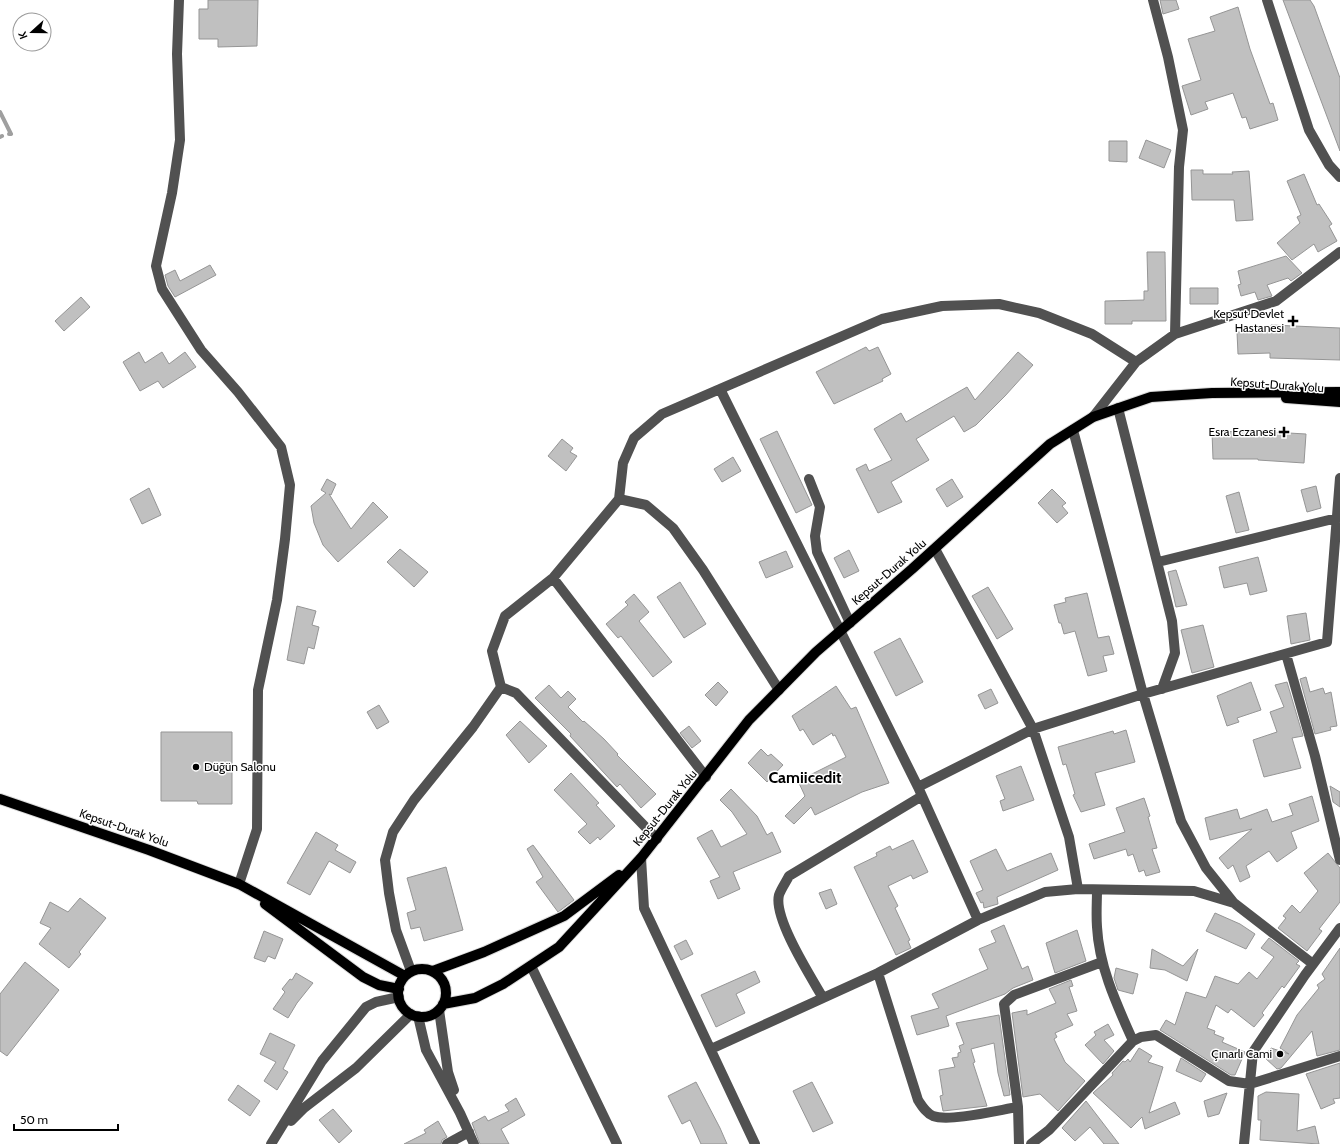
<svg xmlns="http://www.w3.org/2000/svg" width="1340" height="1144" font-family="Cabin,sans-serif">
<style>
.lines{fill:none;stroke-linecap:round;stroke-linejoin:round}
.stream{stroke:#9f9f9f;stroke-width:4}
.building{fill:#c0c0c0;stroke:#959595}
.major-casing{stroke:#dbdbdb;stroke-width:12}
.minor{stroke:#515151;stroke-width:10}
.major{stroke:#000;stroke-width:10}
.poi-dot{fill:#000;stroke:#fff;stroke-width:1.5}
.labels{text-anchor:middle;stroke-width:3;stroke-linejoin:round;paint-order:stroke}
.poi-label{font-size:12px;fill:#000;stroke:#fff;text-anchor:end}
.street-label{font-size:12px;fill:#000;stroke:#fff}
.district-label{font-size:16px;font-weight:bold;fill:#000;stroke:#fff}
</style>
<rect width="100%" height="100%" fill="#fff"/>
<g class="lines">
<!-- stream -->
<path class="stream" d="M0,112l11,22h-2
M0,137l2,-1"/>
</g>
<!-- building -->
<path class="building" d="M208,0h50l-1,46 -39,1v-8h-19v-30h9z
M1160,0h16l3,9 -16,5z
M1283,0h27l4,6 26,72v73z
M1238,7l12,42 20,55 3,-1 5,17 -28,9 -4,-12 -4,1 -9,-25 -28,9 3,7 -17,6 -9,-29 19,-6 -13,-41 27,-8 -5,-14z
M1146,140l25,10 -7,18 -25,-10z
M1109,141h18v21l-18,-1z
M1191,170h12v4h30l-1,-2 17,-1 4,49 -17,1 -2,-21h-42z
M1304,174l13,31 2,-1 13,20 -3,2 8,15 -19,11 -4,-8 -22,16 -15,-17 23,-20 -3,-6 4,-2 -14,-34z
M1147,252h18l1,69h-34v3h-27v-23l39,-1v-9h4z
M1286,256l16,17 -11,8 -3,-3 -21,7 5,11 -14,4 -3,-8 -14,4 -3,-11 3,-1 -3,-13z
M210,265l6,10 -41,22 -7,-11 -3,-11 10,-5 5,11z
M1190,288h28v16h-28z
M81,297l9,10 -26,24 -9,-10z
M1271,325l69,3v32l-70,-2v-5l-32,1 -1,-22h34z
M866,347l3,4 9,-4 13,27 -9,5 1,2 -49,23 -18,-32z
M139,352l6,11 17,-11 7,12 16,-12 11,15 -33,21 -5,-7 -18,10 -17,-29z
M1018,352l15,13 -28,31 -29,29 -12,7 -10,-16 -38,23 13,21 -38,22 11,20 -24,11 -22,-44 10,-5 3,7 23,-11 -18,-31 27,-16 5,9 61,-35 8,13z
M777,431l35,74 -16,8 -36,-74z
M1254,431l52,3 -2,29 -46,-3v-1h-45l-1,-27z
M562,439l11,9 -3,4 7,4 -11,15 -18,-15z
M733,457l8,14 -19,11 -8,-13z
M327,479l9,5 -5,11 -2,-1 22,35 22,-27 15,15 -50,45 -15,-17 -9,-22 -3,-17 15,-13 -5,-3z
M952,479l11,18 -16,10 -11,-18z
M1316,486l5,22 -14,4 -6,-22z
M149,488l12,27 -19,9 -12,-25z
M1052,489l14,14 -4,3 6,7 -11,10 -19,-20z
M1239,492l10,38 -13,3 -10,-37z
M400,549l28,23 -14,15 -27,-25z
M849,550l10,21 -15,7 -10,-20z
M786,551l7,16 -27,11 -7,-16z
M1258,557l9,34 -17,4 -3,-12 -23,5 -5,-21z
M1176,570l11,35 -11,2 -8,-35z
M680,582l26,42 -22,14 -27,-41z
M988,587l25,42 -16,10 -25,-43z
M1087,593l11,45 11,-2 5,18 -11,2 4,15 -19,5 -13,-45 -11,3 -3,-11h-2l-5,-18 12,-3 -1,-4z
M634,594l15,18 -10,9 33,41 -19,15 -32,-41 -3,2 -12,-14 22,-19 -3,-3z
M297,606l19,5 -4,14 7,2 -5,22 -6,-2 -4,17 -17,-4z
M1306,613l4,27 -19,4 -4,-28z
M1203,625l11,42 -22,6 -11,-43z
M900,638l23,44 -27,14 -22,-44z
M1306,677l4,15 13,-4 2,6 6,-2 6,34 -7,1 1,3 -16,4 -15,-55z
M718,682l10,10 -12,14 -11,-11z
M1251,682l10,28 -24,8 2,4 -12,4 -10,-30z
M1287,682l16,54 -11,2 9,30 -37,9 -11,-37 24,-8 -7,-20 14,-5 -9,-22z
M549,685l12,13 7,-7 8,8 -8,8 15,15 1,-1 20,18 14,15 -1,1 39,39 -15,14 -21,-24 -3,3 -47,-51 1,-2 -36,-36z
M836,686l15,23 5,-2 33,76 -27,9 -47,23 -4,-8 -17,17 -9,-8 20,-20 -7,-15 48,-24 -11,-22 -2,1 -1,-3 -19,12 -10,-16 -3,2 -8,-15z
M991,689l7,14 -13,6 -7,-14z
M379,705l10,17 -12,7 -10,-17z
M520,721l27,25 -18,17 -23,-28z
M689,726l12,15 -9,7 -12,-15z
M1126,730l9,32 -40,11 10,32 -24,7 -8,-17 2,-1 -9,-30 -3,1 -5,-18 55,-16 1,3z
M161,732h71v72h-34l-1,-3h-36z
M761,749l7,7 3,-2 12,11 -16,17 -19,-19z
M1021,766l13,34 -31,11 -3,-10 5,-2 -9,-23z
M571,773l28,30 -3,2 19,21 -15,14 -2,-3 -8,7 -12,-12 9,-8 -33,-34z
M1330,786l10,6v15l-7,-5z
M731,789l26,27 10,19 5,-3 9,20 -48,20 7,17 -22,10 -8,-18 10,-4 -23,-39 15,-8 9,17 26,-13 -15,-22 -12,-12z
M1312,796l7,25 -28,11 6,16 -20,14 -8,-11 -23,15 4,11 -10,5 -7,-17 -5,4 -9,-11 33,-29 -42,11 -5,-22 32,-9 3,10 27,-10 5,13 21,-7 -4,-11z
M1144,798l6,18 -2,1 9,31 -5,1 8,23 -14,4 -2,-6 -5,2 -6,-18 -5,2 -2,-7 -32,10 -5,-15 36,-12 -9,-24z
M316,832l22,13 -3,5 21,12 -6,11 -21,-12 -19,34 -23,-12z
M913,840l15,32 -15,7 -2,-4 -23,11 10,20 -3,2 15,32 -2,1 3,7 -15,7 -42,-88 23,-11 -1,-3 14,-7 2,4z
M533,845l41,55 -16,12 -22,-30 7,-5 -16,-28z
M996,849l11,22 44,-18 7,17 -61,27 1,7 -14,4 -1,-6 -2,1 -5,-10 7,-3 -13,-29z
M1328,853l12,15v34l-21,27 3,2 -15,20 -29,-23 8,-10 -3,-2 9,-11 8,8 18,-22 -14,-18z
M446,867l17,63 -39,11 -4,-14 -9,2 -4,-16 9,-3 -9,-32z
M831,889l6,15 -11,5 -7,-16z
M80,898l26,20 -27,34 2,2 -12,14 -30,-24 12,-16 -11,-5 10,-21 18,10z
M1215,913l25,11 15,10 -9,15 -40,-18z
M1004,925l18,44 6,-3 5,14 -20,8 -8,6 -59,22 3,10 -32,9 -6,-19 28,-8 -7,-14 56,-25 -9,-20 17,-7 -5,-11z
M1077,930l9,31 -31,12 -9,-30z
M264,931l19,8 -8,20 -7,-3 -3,6 -11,-4z
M1269,938l30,23 -3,3 4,2 -16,22 -2,-2 -20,27 2,2 -10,12 -23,-18 -3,4 -12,-8 -9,23 8,3 -1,3 10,4 -2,4 23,10 -10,23h-4l-71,-45 6,-10 9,5 11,-33 20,6 9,-22 23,8 11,-12 8,7 17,-22 -13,-9z
M686,940l7,14 -12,6 -7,-14z
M1340,948v102l-23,6 -5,-25 -31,37 -4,1 -13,-12 7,-9 18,6 -9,-6 17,-33 22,-27 -2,-3 8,-6 -3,-5z
M1152,949l31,17 15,-17 -11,32 -22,-11 -15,-2z
M25,962l34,28 -52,66 -7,-5v-57z
M1116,968l22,6 -5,20 -15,-4 -4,-12z
M755,971l5,11 -24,12 9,19 -29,14 -15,-32z
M296,973l17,10 -16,20 -9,15 -15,-9 12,-17 -3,-3 8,-10 2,1z
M1071,980l2,6 -4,1 8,24 -10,3 6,11 -18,8 2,4 -3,2 11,23 20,19 -27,30 -18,-17 -17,3 -11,-84 15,-3v5l29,-12 -7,-14z
M999,1015l11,80 -6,1 -6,-23 -4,-30 -23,6 4,13 -2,1 14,43 -44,5 -3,-15 3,-1 -4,-25 16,-3 -3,-9 6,-1v-4l3,-1 -2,-6 5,-2 -8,-21z
M1108,1024l6,11 -10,5 10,11 -11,13 -18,-19 11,-10 -2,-3z
M270,1033l25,12 -12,24 5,3 -11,18 -13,-9 12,-19 -16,-8z
M1139,1048l13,8 -4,6 15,5 -14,46 26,-11 5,12 -35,15 -3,-12 -11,11 -38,-35 20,-18 -1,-2 11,-12 2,1 3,-3 2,3z
M1181,1058l25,16 -5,8 -25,-11z
M1340,1063v35l-7,1 2,4 -14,6 -15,-35z
M696,1082l24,46 7,16h-26l-11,-24 -8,4 -14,-28z
M812,1082l21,41 -20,9 -20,-41z
M238,1085l22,16 -10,15 -22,-16z
M1266,1092l33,2 -2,37 18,-5 4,18 -59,-4 1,-20h-3v-24z
M1227,1093l-8,21 -11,3 -4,-16z
M516,1098l9,17 -24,14 8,15h-29l-8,-21 13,-7 3,5 21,-10 -4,-6z
M1086,1101l33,43h-15l-14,-17 -15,14 -13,-13z
M333,1109l19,22 -13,12 -20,-23z
M438,1121l9,16 -5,3 -1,4h-37l22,-11 -2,-3z"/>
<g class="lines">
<!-- major casing -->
<g class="major-casing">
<path id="major" d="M1286,398l54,4
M0,799l149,51 90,34 166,92
M265,904l98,73 16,8 20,4
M398 993a24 24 0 1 1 48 0a24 24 0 1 1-48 0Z
M433,971l51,-19 80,-36 55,-41
M443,1004l32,-6 28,-14 56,-37 82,-89 108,-138 67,-68 96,-83 138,-125 43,-27 58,-20 61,-4 128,-1"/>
</g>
<!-- minor -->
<path class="minor" d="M179,0l-2,54 3,86 -8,53 -16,73 6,23 39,61 37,42 43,55 9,38 -5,54 -8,61 -19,90 -1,139 -18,55
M1153,0l15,57 15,73 -4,37 -4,167
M1267,0l42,130 20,35 11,12
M720,389l198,398 60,133
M1118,408l54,213 3,32 -13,36
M1093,417l43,-55 39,-28 101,-33 64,-49
M1073,430l70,264 38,127 25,47 28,35
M809,479l11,28 -5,29 2,16 33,71
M619,499l27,6 27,23 30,42 76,120
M935,549l98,180 36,108 9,52
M1158,562l179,-44
M553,578l153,199
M1286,654l29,102 25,104
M501,687l15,6 141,146
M918,787l115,-58 110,-35 184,-52 13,-164
M641,858l3,50 111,236
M1097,890c0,12 -1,24 0,37 2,40 20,78 36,114
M531,966l86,178
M411,971l-15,-41 -7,-37 -4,-33 8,-28 21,-32 59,-73 28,-40 -9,-36 13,-35 48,-38 66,-79 4,-36 11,-25 28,-24 220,-95 60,-13 57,-2 40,9 53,21 44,28
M878,973l40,127c4,6 8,13 15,16 16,6 66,-6 85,-9
M823,998c-12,-21 -50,-80 -44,-103 2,-6 7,-13 10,-19l133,-80
M439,1010l9,62 6,18
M418,1016l8,34 34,63 14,31
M711,1049l167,-76 100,-53 67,-28 33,-3 116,2 40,12 79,61
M291,1121l13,-13 52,-40 55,-54
M271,1144l51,-83 44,-54 10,-5 23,-5
M447,1144l22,-12
M1019,1144l-1,-37 -14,-103 10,-9 88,-33
M1031,1144l18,-14 84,-89 8,-4 15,-2 73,46 21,3 90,-28
M1244,1144l9,-92 52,-77 35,-47"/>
<!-- major -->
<use href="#major" class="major"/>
</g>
<!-- markers -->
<g class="poi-dot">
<path d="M1291 315h4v4h4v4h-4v4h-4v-4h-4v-4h4z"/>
<path d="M1282 426h4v4h4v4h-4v4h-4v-4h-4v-4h4z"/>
<circle cx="196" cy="767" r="4"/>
<circle cx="1280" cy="1054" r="4"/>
</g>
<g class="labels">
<!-- poi labels -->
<g class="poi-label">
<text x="1284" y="318">Kepsut Devlet<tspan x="1284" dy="14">Hastanesi</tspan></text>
<text x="1276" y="436">Esra Eczanesi</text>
<text x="204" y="771" text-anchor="start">Düğün Salonu</text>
<text x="1272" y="1058">Çınarlı Cami</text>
</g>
<!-- street labels -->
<g class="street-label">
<text transform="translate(1277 385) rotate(4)" y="4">Kepsut-Durak Yolu</text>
<text transform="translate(889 572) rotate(-41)" y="4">Kepsut-Durak Yolu</text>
<text transform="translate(665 808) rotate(-51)" y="4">Kepsut-Durak Yolu</text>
<text transform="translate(124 828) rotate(19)" y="4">Kepsut-Durak Yolu</text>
</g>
<!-- district labels -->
<g class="district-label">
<text x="805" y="783">Camiicedit</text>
</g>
</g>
<!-- north arrow -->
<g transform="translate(32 32) rotate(249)"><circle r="19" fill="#ffffff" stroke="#999999"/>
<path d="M0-3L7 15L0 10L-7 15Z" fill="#000000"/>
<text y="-6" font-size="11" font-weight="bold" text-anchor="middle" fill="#000000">K</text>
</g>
<!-- scale -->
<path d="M14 1124v6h104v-6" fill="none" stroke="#000000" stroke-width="2"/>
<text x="20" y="1124" font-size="12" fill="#000000" stroke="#ffffff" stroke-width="3" paint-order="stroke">50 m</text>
</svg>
